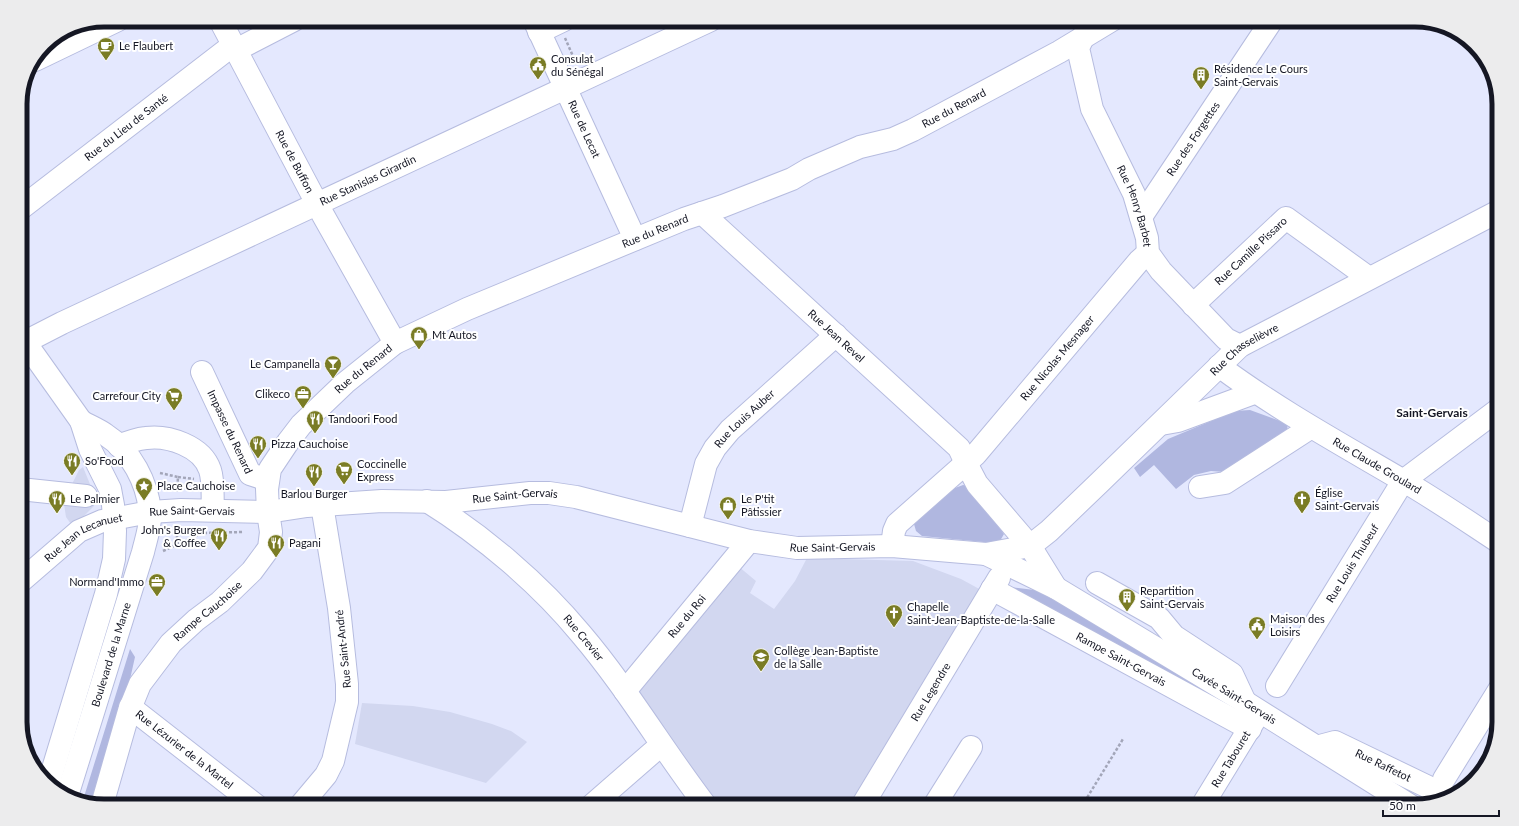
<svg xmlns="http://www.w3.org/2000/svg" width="1519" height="826" font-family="Lato,sans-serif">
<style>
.built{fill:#d2d7f0}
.green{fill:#b0b7e0}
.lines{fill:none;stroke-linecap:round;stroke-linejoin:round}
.minor-casing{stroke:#b6bcdf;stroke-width:24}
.major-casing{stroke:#b6bcdf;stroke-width:24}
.path{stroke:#a3a6b9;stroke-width:2.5;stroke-dasharray:3 2;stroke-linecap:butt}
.minor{stroke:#fff;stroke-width:22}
.major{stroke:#fff;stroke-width:22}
.labels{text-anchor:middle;stroke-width:4;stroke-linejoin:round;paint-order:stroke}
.poi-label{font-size:11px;fill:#151724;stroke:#fff;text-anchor:start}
.street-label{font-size:11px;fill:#151724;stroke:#fff}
.neighbourhood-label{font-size:12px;font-weight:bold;fill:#151724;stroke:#fff}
.rim{fill:none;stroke:#151724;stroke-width:5}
</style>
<rect width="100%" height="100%" fill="#e4e8fe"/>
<!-- built -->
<path class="built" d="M83,467l11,27v12l-21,21 -7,-10 -2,-13 8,-20 7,-14z
M807,558l106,3 48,18 22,12 -127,215h-138l-81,-115 101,-125 18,15 -6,12 24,16 21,-28z
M362,703l51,3 37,6 42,12 19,7 16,11 -41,41 -131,-39z"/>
<!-- green -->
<path class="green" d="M1250,410l38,14 -1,6 -63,42 -13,-1 -17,4 -18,14 -22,-24 -14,12 -6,-9 34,-29 67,-28z
M963,485l5,1 36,48 -4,7 -9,6 -8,-5 -61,-6 -6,-5 -2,-7 2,-4 39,-32z
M1010,587l33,4 194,120z
M130,649l5,8 -33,148 -19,-5z"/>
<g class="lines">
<!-- minor casing -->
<g class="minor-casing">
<g id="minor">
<path id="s1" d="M220,20l103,195 72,128"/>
<path id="s2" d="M534,20l101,219"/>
<path id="s3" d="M1087,29l-9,19 14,61 42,85 13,44 1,15 13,18 65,68 14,7"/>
<path d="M539,32l25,-12"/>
<path d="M236,50l58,-30"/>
<path d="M35,60l83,-40"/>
<path id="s4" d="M20,209l213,-164"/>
<path id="s5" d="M702,213l257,235 7,15 10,-9 163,-193 9,-8"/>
<path id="s6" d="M1141,217l131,-197"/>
<path id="s7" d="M1193,305l93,-87 83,60"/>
<path id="s8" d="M25,342l37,-19 649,-303"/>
<path id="s9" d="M1219,366c58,43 120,77 183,114 33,19 65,41 97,62"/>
<path id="s10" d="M202,372l48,102 18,6"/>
<path d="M1161,424l17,-3 76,-28"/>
<path d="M119,446c9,-4 17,-7 27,-8 22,-3 56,8 64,32 4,12 2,27 3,40"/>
<path d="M1200,487l25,-4 85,-55"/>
<path d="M20,489l66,7"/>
<path id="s11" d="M427,501c56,35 112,82 154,133 46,54 82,116 125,172"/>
<path id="s12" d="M690,526l16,-62 9,-16 15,-18 106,-95"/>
<path d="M892,546l2,-15 3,-7 69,-61 11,21 53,62 26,42"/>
<path id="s13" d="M986,554l70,34 189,114 166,104"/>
<path id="s14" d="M20,582l59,-51 23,-10 48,-9 31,-2 87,2 39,-6 75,-5 64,1 84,-9h19l27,4 173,44 48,7 95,-2 94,8 44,-8 19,-15 50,-48 141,-137 259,-135"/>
<path d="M1097,583l62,35 15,18 58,38 13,28"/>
<path id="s15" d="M992,589l258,140"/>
<path id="s16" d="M1277,686l126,-205 96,-72"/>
<path id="s17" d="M625,691l124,-150"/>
<path id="s18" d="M130,707l127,99"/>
<path id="s19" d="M1320,746l15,-4 114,55"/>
<path d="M1444,779l55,-89"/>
<path id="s20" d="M102,805l27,-94 11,-27 31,-41 25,-23 24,-18 32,-31 17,-23 2,-16 -3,-20 -1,-23 3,-20 18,-27 13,-17 44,-42 50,-40 72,-34 217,-90 39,-13 69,-27 17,-10 51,-22 33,-8 20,-9 146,-78 53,-32"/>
<path d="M300,806l26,-31 7,-14 14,-59v-18l-8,-76 -17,-103"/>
<path d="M591,806l70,-61"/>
<path id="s21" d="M862,806l137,-228"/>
<path d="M934,806l37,-59"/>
<path id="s22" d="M1202,806l55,-90"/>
</g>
</g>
<!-- major casing -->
<g class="major-casing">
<g id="major">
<path d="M20,335l61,86 9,28 20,40 3,16 2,26 -1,28 -8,35 -57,188"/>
<path id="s23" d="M67,796l76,-244c3,-13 8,-26 7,-39 -2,-30 -19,-62 -44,-78 -8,-6 -17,-9 -25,-14"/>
</g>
</g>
<!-- path -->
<path class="path" d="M565,38l11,25
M160,473l18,4 -1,15
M178,477l16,2
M177,543v-15
M163,551l39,-18 42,-1
M1082,806l41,-67"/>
<!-- minor -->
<use href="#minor" class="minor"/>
<!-- major -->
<use href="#major" class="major"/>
</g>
<!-- icons -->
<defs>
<g id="cafe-pin" transform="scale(0.9)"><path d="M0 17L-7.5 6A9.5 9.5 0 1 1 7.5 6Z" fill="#7a7c25" stroke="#fff"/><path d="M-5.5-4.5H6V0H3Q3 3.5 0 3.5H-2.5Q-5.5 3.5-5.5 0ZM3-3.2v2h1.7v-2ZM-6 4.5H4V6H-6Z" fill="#fff"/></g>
<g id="civic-pin" transform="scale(0.9)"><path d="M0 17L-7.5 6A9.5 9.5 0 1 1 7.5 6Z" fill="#7a7c25" stroke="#fff"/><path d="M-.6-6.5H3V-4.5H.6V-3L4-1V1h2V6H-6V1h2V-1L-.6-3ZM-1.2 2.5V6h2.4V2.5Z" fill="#fff"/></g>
<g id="building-pin" transform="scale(0.9)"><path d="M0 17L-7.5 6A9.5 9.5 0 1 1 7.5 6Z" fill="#7a7c25" stroke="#fff"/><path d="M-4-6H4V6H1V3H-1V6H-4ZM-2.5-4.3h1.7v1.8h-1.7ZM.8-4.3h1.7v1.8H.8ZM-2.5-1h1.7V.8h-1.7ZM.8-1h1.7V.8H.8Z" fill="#fff"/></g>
<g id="shop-pin" transform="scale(0.9)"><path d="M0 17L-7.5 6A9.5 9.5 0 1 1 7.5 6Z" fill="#7a7c25" stroke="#fff"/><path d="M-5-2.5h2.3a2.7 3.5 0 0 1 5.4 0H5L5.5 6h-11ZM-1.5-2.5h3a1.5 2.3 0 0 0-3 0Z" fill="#fff"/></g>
<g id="bar-pin" transform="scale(0.9)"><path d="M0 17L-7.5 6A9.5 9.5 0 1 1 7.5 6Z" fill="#7a7c25" stroke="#fff"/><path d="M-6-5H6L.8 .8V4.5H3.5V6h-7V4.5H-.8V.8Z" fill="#fff"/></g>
<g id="office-pin" transform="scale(0.9)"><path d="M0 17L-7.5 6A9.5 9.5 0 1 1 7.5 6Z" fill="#7a7c25" stroke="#fff"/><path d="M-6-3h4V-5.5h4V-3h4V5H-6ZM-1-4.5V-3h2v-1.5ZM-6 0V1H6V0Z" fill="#fff"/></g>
<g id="supermarket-pin" transform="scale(0.9)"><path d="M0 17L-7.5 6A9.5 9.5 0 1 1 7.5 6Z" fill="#7a7c25" stroke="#fff"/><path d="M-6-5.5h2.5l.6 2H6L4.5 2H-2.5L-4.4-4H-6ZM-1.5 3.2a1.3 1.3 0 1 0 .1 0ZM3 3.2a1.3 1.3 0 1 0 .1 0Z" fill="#fff"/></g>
<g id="restaurant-pin" transform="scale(0.9)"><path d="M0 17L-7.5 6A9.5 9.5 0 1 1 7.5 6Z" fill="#7a7c25" stroke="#fff"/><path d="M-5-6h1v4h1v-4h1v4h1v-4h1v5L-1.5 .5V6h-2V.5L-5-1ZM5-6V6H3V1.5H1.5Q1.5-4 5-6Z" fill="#fff"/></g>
<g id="sight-pin" transform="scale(0.9)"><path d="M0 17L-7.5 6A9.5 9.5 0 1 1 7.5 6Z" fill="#7a7c25" stroke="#fff"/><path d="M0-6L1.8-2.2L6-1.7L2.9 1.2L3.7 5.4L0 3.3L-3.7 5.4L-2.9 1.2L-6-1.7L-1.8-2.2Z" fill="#fff"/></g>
<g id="church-pin" transform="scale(0.9)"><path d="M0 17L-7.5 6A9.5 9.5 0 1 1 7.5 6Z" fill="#7a7c25" stroke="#fff"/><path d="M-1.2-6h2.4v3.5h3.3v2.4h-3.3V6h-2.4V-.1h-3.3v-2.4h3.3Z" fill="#fff"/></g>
<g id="school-pin" transform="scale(0.9)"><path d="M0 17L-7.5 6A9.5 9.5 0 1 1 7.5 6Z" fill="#7a7c25" stroke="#fff"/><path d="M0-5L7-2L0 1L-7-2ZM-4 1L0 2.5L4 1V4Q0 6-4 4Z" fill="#fff"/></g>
</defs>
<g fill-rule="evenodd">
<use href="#cafe-pin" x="106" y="46"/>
<use href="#civic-pin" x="538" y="65"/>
<use href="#building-pin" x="1201" y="75"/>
<use href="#shop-pin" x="419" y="335"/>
<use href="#bar-pin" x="333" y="364"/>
<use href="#office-pin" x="303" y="394"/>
<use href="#supermarket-pin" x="174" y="396"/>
<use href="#restaurant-pin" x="315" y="419"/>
<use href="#restaurant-pin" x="258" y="444"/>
<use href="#restaurant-pin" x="72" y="461"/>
<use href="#supermarket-pin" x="344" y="470"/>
<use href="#restaurant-pin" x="314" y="472"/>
<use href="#sight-pin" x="144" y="486"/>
<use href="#restaurant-pin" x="57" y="499"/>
<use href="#church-pin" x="1302" y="499"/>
<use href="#shop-pin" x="728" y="505"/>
<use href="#restaurant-pin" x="219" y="536"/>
<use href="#restaurant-pin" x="276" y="543"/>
<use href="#office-pin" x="157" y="582"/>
<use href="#building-pin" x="1127" y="597"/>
<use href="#church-pin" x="894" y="613"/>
<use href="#civic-pin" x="1257" y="625"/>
<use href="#school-pin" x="761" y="657"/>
</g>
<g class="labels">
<!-- poi labels -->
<g class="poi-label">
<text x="119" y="50">Le Flaubert</text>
<text x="551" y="63">Consulat<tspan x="551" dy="13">du Sénégal</tspan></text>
<text x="1214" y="73">Résidence Le Cours<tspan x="1214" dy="13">Saint-Gervais</tspan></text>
<text x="432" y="339">Mt Autos</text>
<text x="320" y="368" text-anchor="end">Le Campanella</text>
<text x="290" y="398" text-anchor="end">Clikeco</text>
<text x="161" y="400" text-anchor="end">Carrefour City</text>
<text x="328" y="423">Tandoori Food</text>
<text x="271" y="448">Pizza Cauchoise</text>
<text x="85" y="465">So'Food</text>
<text x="357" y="468">Coccinelle<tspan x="357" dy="13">Express</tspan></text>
<text x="157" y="490">Place Cauchoise</text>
<text x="1315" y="497">Église<tspan x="1315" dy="13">Saint-Gervais</tspan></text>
<text x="314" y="498" text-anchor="middle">Barlou Burger</text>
<text x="70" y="503">Le Palmier</text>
<text x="741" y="503">Le P'tit<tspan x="741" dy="13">Pâtissier</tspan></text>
<text x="206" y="534" text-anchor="end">John's Burger<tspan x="206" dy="13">&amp; Coffee</tspan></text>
<text x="289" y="547">Pagani</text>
<text x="144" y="586" text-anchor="end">Normand'Immo</text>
<text x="1140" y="595">Repartition<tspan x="1140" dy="13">Saint-Gervais</tspan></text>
<text x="907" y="611">Chapelle<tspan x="907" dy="13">Saint-Jean-Baptiste-de-la-Salle</tspan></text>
<text x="1270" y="623">Maison des<tspan x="1270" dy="13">Loisirs</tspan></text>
<text x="774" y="655">Collège Jean-Baptiste<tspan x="774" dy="13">de la Salle</tspan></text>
</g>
<!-- street labels -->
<g class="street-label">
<text dy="4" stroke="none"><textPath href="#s20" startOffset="1181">Rue du Renard</textPath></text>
<text dy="4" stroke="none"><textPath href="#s4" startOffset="134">Rue du Lieu de Santé</textPath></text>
<text dy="4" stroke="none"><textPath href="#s2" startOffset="120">Rue de Lecat</textPath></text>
<text dy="4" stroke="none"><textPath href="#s6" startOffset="94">Rue des Forgettes</textPath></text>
<text dy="4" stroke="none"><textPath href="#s1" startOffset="160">Rue de Buffon</textPath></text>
<text dy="4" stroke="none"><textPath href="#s8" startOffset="379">Rue Stanislas Girardin</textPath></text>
<text dy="4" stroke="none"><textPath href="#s3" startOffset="190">Rue Henry Barbet</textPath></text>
<text dy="4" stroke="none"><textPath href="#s20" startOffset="857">Rue du Renard</textPath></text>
<text dy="4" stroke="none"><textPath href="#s7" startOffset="79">Rue Camille Pissaro</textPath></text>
<text dy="4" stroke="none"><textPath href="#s5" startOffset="182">Rue Jean Revel</textPath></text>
<text dy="4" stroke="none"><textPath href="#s14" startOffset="1332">Rue Chasselièvre</textPath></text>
<text dy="4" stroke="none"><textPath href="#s5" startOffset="504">Rue Nicolas Mesnager</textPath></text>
<text dy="4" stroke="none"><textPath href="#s20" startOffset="533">Rue du Renard</textPath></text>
<text dy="4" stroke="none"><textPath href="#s12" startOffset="124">Rue Louis Auber</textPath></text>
<text dy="4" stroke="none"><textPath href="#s10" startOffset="66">Impasse du Renard</textPath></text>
<text dy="4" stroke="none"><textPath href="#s9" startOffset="187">Rue Claude Groulard</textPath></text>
<text dy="4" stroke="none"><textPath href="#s14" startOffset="518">Rue Saint-Gervais</textPath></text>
<text dy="4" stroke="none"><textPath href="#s14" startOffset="194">Rue Saint-Gervais</textPath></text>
<text dy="4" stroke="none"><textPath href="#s14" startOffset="79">Rue Jean Lecanuet</textPath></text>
<text dy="4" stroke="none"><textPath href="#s14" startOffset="842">Rue Saint-Gervais</textPath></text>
<text dy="4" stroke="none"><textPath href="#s16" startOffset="144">Rue Louis Thubeuf</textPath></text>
<text dy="4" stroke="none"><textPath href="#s20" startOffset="227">Rampe Cauchoise</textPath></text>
<text dy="4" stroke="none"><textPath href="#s17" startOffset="97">Rue du Roi</textPath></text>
<text dy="4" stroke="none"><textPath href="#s11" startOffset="209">Rue Crevier</textPath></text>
<text transform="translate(343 649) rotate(-96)" y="4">Rue Saint-André</text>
<text dy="4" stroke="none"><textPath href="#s23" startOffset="148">Boulevard de la Marne</textPath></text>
<text dy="4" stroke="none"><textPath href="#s15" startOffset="147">Rampe Saint-Gervais</textPath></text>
<text dy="4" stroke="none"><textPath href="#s21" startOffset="133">Rue Legendre</textPath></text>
<text dy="4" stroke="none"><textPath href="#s13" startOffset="286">Cavée Saint-Gervais</textPath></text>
<text dy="4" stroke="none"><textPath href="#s18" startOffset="69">Rue Lézurier de la Martel</textPath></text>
<text dy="4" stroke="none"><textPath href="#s22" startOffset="55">Rue Tabouret</textPath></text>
<text dy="4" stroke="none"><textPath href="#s19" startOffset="69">Rue Raffetot</textPath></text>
</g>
<!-- neighbourhood labels -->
<g class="neighbourhood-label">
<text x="1432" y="417">Saint-Gervais</text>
</g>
</g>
<!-- crop -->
<path d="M0 0H1519V826H0ZM104 27H1415A77 77 0 0 1 1492 104V722A77 77 0 0 1 1415 799H104A77 77 0 0 1 27 722V104A77 77 0 0 1 104 27Z" fill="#ececed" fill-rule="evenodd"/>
<path class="rim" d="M104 27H1415A77 77 0 0 1 1492 104V722A77 77 0 0 1 1415 799H104A77 77 0 0 1 27 722V104A77 77 0 0 1 104 27Z"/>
<!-- scale -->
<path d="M1383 810v6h116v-6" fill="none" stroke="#151724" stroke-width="2"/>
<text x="1389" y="810" font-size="12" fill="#151724" stroke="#ffffff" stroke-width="3" paint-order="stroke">50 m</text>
</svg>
